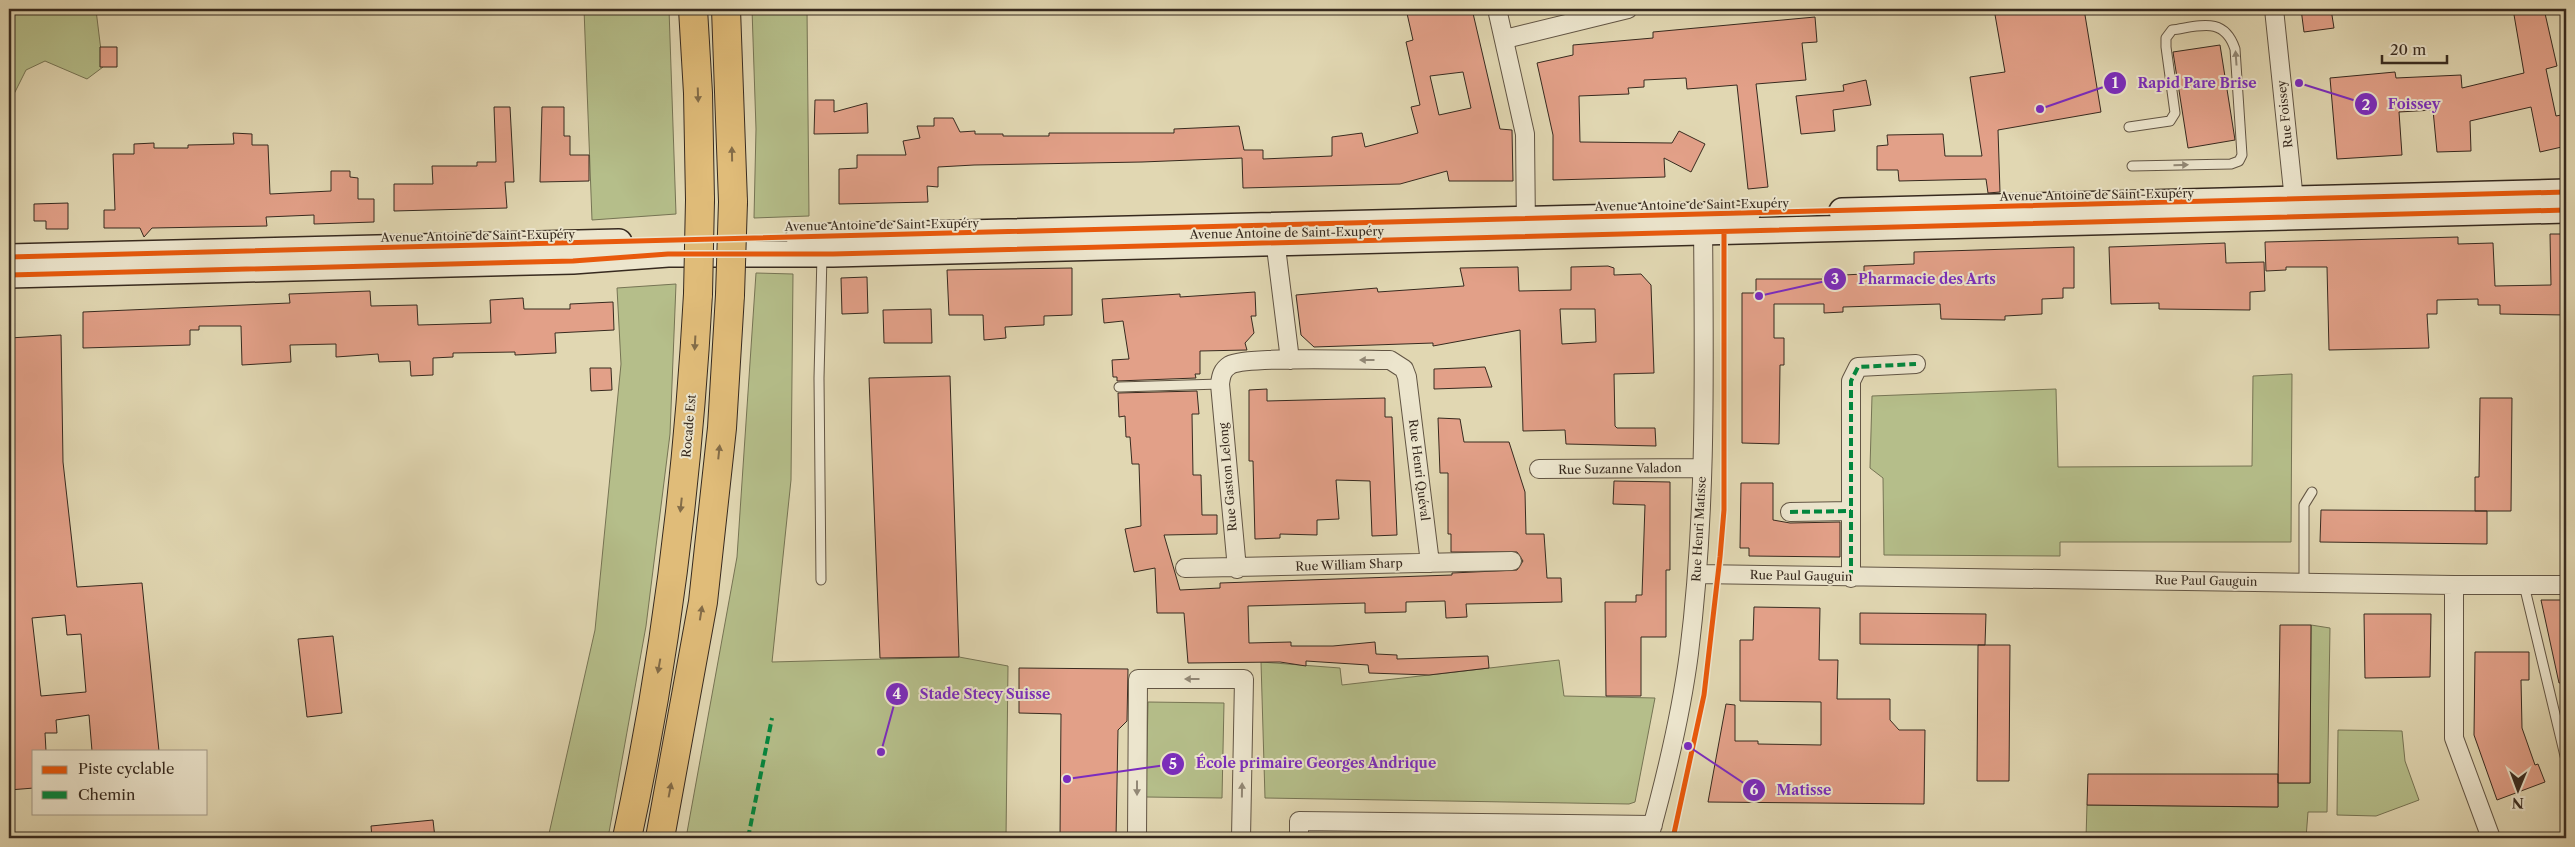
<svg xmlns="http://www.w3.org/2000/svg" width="2575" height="847" font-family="'Libre Caslon Text',serif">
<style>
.green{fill:#b5be8a;stroke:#767454}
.building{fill:#e2a088;stroke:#372a1f;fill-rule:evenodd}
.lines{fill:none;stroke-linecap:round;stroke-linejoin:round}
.service-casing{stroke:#625544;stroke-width:11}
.minor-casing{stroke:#625544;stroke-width:20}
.secondary-casing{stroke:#372a1f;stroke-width:28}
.motorway-casing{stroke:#372a1f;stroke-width:30}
.service{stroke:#ece5cd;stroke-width:9}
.minor{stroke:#ece5cd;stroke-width:18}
.secondary{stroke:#ece5cd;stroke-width:25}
.motorway{stroke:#e0bc79;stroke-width:28}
.motorway-bridge-casing{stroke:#372a1f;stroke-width:30;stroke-linecap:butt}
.motorway-bridge{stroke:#e0bc79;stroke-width:28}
.quiet{stroke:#00873e;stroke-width:4;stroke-dasharray:8 4;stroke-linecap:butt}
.cycleway-casing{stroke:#ece5cd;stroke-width:8}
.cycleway{stroke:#e8590c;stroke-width:5}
.oneway{fill:#928876}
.oneway2{fill:#836c48}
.labels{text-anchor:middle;stroke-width:4;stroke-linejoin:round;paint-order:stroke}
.street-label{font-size:12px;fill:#372a1f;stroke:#ece5cd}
.leader{fill:none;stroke:#7b2cbf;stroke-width:2}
.callout-dot{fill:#7b2cbf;stroke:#ece5cd;stroke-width:2}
.mark-label{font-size:15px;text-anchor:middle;font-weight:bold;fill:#fff}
.callout-label{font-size:14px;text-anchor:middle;font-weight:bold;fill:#7b2cbf;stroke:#ece5cd;stroke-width:4;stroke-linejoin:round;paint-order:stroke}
</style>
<rect width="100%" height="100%" fill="#e1d7b2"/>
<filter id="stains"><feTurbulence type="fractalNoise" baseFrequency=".004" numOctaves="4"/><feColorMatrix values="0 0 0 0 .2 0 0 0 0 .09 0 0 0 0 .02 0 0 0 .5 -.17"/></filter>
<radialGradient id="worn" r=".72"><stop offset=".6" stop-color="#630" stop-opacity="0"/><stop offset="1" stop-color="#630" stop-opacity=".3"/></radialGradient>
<!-- green -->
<path class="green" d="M9,9l87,1 7,57 -16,12 -42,-18 -19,9 -17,34z
M584,9h85l7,205 -84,6z
M752,9h55l2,207 -55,2 2,-89z
M756,273l37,1 -2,206 -19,182 187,-5 49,9 -2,172h-320l51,-281z
M676,284l-6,150 -24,192 -38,212h-60l47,-208 26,-266 -4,-76z
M2292,374l-1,168h-231v14l-176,-1 -1,-77 -13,-10 2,-72 184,-7 2,78 194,-1 1,-90z
M2311,625l19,3 -3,184h-19l-2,26h-220l1,-33 191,2v-24h32z
M1559,660l5,36 91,2 -20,104 -6,2 -364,-6 -4,-136 79,6 2,17z
M1148,702l76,1 -2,95 -76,-1z
M2338,730l64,1 3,30 14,39 -43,16 -39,-1z"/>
<!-- building -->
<path class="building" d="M1406,9h66l28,120 12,1 1,51h-64l-2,-10 -47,13 -157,4 -1,-30 -100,4 -168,3 -36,2v20l-11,-1 1,16 -89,2v-35l18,-1v-13h49l-3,-14 17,-3 -3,-12h17v-8h19l7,14 15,-1v3h28v2h46v-3h125v-4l65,-3 5,24h19v9l69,-3v-19l30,-4 3,14 53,-14 -7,-26 9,-2 -14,-63 7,-2zM1463,72l8,36 -32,7 -9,-39z
M1994,9h90l17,103 -103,18 2,62 -12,1 -2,-14 -87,2 -1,-11h-21v-24l11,-1 -1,-10 56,-1 2,22h37l-12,-79 35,-5z
M2301,9h30l3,19 -30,4z
M2513,9h31l13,57 -11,3 10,47 10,-2v32l-26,6 -9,-45 -61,14 1,30 -34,1 -4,-42 -34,2 3,43 -65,4 -7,-81 65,-6 1,6 65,-3 1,13 62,-15z
M1815,17l2,25 -15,1 4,37 -50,4 12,103 -20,2 -11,-104 -50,4 -1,-11 -42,2v7l-16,1 1,6 -50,2 1,46 92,1 7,-12 26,13 -14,28 -27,-14 1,19 -112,3v-45l-16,-72 36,-8v-10l80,-7v-6z
M2220,45l15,95 -47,8 -15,-96z
M100,47h17v20h-17z
M1866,80l5,25 -38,5 2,21 -34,3 -5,-38 48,-5 -1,-6z
M815,100h19v12l33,-9 1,30 -54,1z
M494,107h16l4,75h-9l2,26 -113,3v-27h39l-1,-18h45v-4h19z
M542,107h22v29h6v19h19v26l-49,1z
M233,133l19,1v11h16l2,49 61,-3v-20h19v6l8,1v21h16v23l-60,2v-9l-48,2 1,9 -115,2 -8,9 -4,-9h-36v-18h11l-2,-56h21v-10l20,-1v5h34v-3l46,-1z
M68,203v26h-22v-8h-12v-17z
M2550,234h16v81l-66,-1v-9h-22v-6l-41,1v14h-10l2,34 -100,2 -2,-83h-41v3l-20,1 -1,-29 193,-5v7l35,-1 2,43 56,-1z
M2225,243l1,20 38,-1 1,29 -15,1v18l-91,-1v-6l-48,1 -2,-57z
M2074,247v41h-11v10l-21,1v15l-37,2v4l-64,-1 -1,-15 -97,3v5l-19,1v-9h-50v34h10v27h-4l-1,79 -37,-1v-150h14v-14h67v-3l41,-2v-8l50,-2v-12z
M1608,266l6,2v7l27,-1 10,11 3,88 -40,1 1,52 2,2h38l1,18 -90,-2 -1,-14 -42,1 -3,-101 -87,16v-3l-119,4 -13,-12 -5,-40 81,-7 1,4 86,-6 -4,-18 58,-1 1,24 52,-1v-23zM1560,309h35l1,33 -34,2z
M1072,268v47l-28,1v9l-39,2 1,11 -22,2 -1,-25h-34l-2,-45z
M867,277l1,36 -26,1 -1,-36z
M370,291l1,15 46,-1 1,20 73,-2 -1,-23 33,-2 1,11h46v-5l43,-2 1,28 -59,3 1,20 -41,2v-3l-62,1v4l-20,1v17l-22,1 -1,-15 -31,1 -1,-8 -42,3v-13l-46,1 1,17 -49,3 -1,-39h-42v4h-9v15l-107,3v-36l207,-9 -1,-9z
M1255,292l1,24h-5l3,17 -9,10 2,7 -47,1v23h-5l1,4 -79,3v-4h-4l-1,-17 17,-1 -6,-38 -19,2 -2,-24 78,-5v3z
M931,309l1,34h-48l-1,-33z
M61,335l2,127 14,125 65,-4 17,168h-67l-3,-36 -33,5 1,13h-12l1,18h-12v37l-25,2v-452zM65,615l2,20 14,-1 5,58 -45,4 -9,-78z
M1485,367l7,20 -58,2v-20z
M590,368h21l1,22 -21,1z
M950,376l9,281 -79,1 -11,-280z
M1267,389v12l118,-3v19h7l5,118 -25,1 -2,-55 -34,-1 3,39 -22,1v15l-37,-1v4l-25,1 -2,-78h-4v-71z
M1197,391l2,23h-7l1,61h8l1,40h15v19l-53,1 16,55 40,-2v-5l232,-8v-2l65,-3 6,-9 -6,-9h-66v-18h-3v-61h-8l-2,-55 22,1 4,23h45l16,50 1,42h18l3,44h14l1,24 -96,2 1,13 -21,1 -1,-17 -39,1v10l-41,1v-10l-117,3 1,37 42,-1v4h42l42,-4 1,12 21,1v4l91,-3 1,12 -60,7 -60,-2 -1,-8 -62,-4v5l-26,-4 -92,1 -4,-50h-27l-2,-45 -21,4 -9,-43 16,-3 -2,-62h-7l-2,-27h-4l-1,-21 -6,1 -1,-24z
M2480,398h32l-1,113h-36v-34h4z
M1614,481l56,1v88h-4v67h-25v59h-35l-1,-94h31v-7h6l3,-90 -32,-1z
M1741,483h32v37l17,3 50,-1v35l-91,-1v-8h-9z
M2321,510l166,1v33l-167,-2z
M2541,600h25v82l-7,1z
M1754,607l66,1 -1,52h19l-1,39h53v21l9,10h26l-1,74 -216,-2 18,-98 9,1v36h23v3l63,1v-43l-81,-1v-61h13z
M1860,613l126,1 -1,31 -125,-1z
M2364,614h67l-1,63 -65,1z
M2280,625h31l-1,158h-32z
M333,636l9,77 -35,4 -9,-78z
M1978,645h32l-1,136h-32z
M2475,652h54v28h-8l1,48 13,37 3,-1 7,18 -48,18 -23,-65z
M1019,668l109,1 -1,52 -9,9 -2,108h-56l1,-124 -42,-1z
M2088,774h190v33l-191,-2z
M433,820l2,18h-63l-1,-12z"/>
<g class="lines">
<!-- service casing -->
<g class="service-casing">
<path id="service" d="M2129,127l41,-6 5,-8 -9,-66v-9l6,-8c28,-4 52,-14 63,19l7,106 -3,6 -8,3 -99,2
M1119,387l101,-3
M821,580l-2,-202 3,-123
M2304,583v-78l8,-13
M2524,585l42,175"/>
</g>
<!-- minor casing -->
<g class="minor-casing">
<path id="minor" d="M1497,9l28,125 1,96
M2274,9l21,201
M1505,39l123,-30
M1274,231l16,129
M1539,469l163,-1
M1790,512l61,-1
M1185,568l327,-7
M1237,569l-17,-185c1,-8 2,-14 10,-19 16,-9 134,-5 160,-5l14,9 3,8 23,186
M1697,574l757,11v153l37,100
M1851,578v-197l7,-14 58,-3
M2454,585h112
M1137,838l1,-159h106l-3,159
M1299,838v-17l354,4
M1649,838c17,-61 32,-123 40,-185 18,-143 15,-288 14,-432"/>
</g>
<!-- secondary casing -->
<g class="secondary-casing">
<path id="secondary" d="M1842,211l724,-19
M799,237l948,-23
M9,257l610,-15
M9,275l564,-14 95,-7h165l1733,-44"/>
</g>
<!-- motorway casing -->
<g class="motorway-casing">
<path id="motorway" d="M693,9l5,84 2,107
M726,9l7,193
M627,838c39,-179 61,-361 71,-544
M660,838l43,-236 19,-174 8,-133"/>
</g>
<!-- service -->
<use href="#service" class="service"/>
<!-- minor -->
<use href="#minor" class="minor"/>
<!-- secondary -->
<use href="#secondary" class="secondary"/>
<!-- motorway -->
<use href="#motorway" class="motorway"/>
<!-- motorway-bridge casing -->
<g class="motorway-bridge-casing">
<path id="motorway-bridge" d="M698,294l2,-94
M730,295l3,-93"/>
</g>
<!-- motorway-bridge -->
<use href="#motorway-bridge" class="motorway-bridge"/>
<!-- quiet -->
<path class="quiet" d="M1790,512l61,-1
M1851,578v-197l7,-14 58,-3
M748,838l24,-120"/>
<!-- cycleway casing -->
<g class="cycleway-casing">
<path id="cycleway" d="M9,257l2557,-65
M9,275l564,-14 95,-7h165l1733,-44
M1673,838l31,-143 16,-138 4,-47v-278"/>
</g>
<!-- cycleway -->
<use href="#cycleway" class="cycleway"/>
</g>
<!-- one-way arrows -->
<defs><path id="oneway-solid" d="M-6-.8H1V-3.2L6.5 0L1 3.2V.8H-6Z" transform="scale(1.25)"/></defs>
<g class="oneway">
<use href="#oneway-solid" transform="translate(2236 58) rotate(-94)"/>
<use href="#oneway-solid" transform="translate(2181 165) rotate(-1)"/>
<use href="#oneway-solid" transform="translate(1367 360) rotate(180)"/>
<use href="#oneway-solid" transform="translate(1192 679) rotate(-180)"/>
<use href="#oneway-solid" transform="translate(1137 788) rotate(90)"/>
<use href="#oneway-solid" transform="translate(1242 790) rotate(-89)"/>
</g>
<g class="oneway2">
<use href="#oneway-solid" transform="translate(698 95) rotate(88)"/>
<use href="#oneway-solid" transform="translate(732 154) rotate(-91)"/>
<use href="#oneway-solid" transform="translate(695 343) rotate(93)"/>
<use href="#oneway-solid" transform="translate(719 452) rotate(-84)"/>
<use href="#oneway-solid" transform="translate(681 505) rotate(96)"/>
<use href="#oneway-solid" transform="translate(701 613) rotate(-81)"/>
<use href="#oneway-solid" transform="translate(659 666) rotate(100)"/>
<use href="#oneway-solid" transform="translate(670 790) rotate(-79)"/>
</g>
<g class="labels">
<!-- street labels -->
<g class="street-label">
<text transform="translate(2285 114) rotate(-96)" y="4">Rue Foissey</text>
<text transform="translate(2097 195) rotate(-1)" y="4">Avenue Antoine de Saint-Exupéry</text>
<text transform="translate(1692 205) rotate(-1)" y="4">Avenue Antoine de Saint-Exupéry</text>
<text transform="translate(882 225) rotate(-1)" y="4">Avenue Antoine de Saint-Exupéry</text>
<text transform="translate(1287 233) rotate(-1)" y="4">Avenue Antoine de Saint-Exupéry</text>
<text transform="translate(478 236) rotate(-1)" y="4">Avenue Antoine de Saint-Exupéry</text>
<text transform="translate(689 426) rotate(-85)" y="4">Rocade Est</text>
<text transform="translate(1620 469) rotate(-1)" y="4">Rue Suzanne Valadon</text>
<text transform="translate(1419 470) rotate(83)" y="4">Rue Henri Quéval</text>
<text transform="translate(1228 477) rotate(-95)" y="4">Rue Gaston Lelong</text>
<text transform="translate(1699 529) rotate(-87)" y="4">Rue Henri Matisse</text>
<text transform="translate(1349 565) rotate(-2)" y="4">Rue William Sharp</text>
<text transform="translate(1801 576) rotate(1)" y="4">Rue Paul Gauguin</text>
<text transform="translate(2206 581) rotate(1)" y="4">Rue Paul Gauguin</text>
</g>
</g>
<!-- callouts -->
<path class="leader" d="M2040 109L2115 83M2299 83L2366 104M1759 296L1835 279M881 752L897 694M1067 779L1173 764M1688 746L1754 790"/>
<g class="callout-dot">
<circle cx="2040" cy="109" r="5"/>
<circle cx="2299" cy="83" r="5"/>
<circle cx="1759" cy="296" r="5"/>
<circle cx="881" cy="752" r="5"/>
<circle cx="1067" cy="779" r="5"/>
<circle cx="1688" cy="746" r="5"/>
<circle cx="2115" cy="83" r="12"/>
<circle cx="2366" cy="104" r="12"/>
<circle cx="1835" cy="279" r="12"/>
<circle cx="897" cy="694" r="12"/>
<circle cx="1173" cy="764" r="12"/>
<circle cx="1754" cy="790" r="12"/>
</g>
<g class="mark-label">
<text x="2115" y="88">1</text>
<text x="2366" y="110">2</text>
<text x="1835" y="284">3</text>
<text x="897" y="699">4</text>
<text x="1173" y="769">5</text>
<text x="1754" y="795">6</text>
</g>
<g class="callout-label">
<text x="2197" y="88">Rapid Pare Brise</text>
<text x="2414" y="109">Foissey</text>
<text x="1927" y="284">Pharmacie des Arts</text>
<text x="985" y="699">Stade Stecy Suisse</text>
<text x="1316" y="768">École primaire Georges Andrique</text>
<text x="1804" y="795">Matisse</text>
</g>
<!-- margin -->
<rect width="2575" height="847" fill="none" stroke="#e1d7b2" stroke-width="30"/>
<rect x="10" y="10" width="2555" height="827" fill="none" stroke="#372a1f" stroke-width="2.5"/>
<rect x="15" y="15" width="2545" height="817" fill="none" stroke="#372a1f"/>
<!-- legend -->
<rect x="32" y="750" width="175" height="65" fill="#ece5cd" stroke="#a49a87"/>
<rect x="42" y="766" width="25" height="8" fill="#e8590c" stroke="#a49a87"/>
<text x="78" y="774" font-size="15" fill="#372a1f">Piste cyclable</text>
<rect x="42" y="791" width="25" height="8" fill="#00873e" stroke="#a49a87"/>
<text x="78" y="800" font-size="15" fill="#372a1f">Chemin</text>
<!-- north arrow -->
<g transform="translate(2518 790) rotate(181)" stroke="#ece5cd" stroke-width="4" paint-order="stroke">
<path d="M0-4L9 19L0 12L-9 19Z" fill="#372a1f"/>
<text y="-8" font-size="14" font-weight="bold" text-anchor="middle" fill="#372a1f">N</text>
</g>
<!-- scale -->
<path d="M2382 55v8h65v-8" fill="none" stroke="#372a1f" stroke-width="2.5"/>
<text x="2390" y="55" font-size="15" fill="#372a1f" stroke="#ece5cd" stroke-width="4" paint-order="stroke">20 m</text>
<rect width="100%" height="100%" filter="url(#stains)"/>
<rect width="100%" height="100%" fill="url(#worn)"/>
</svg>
